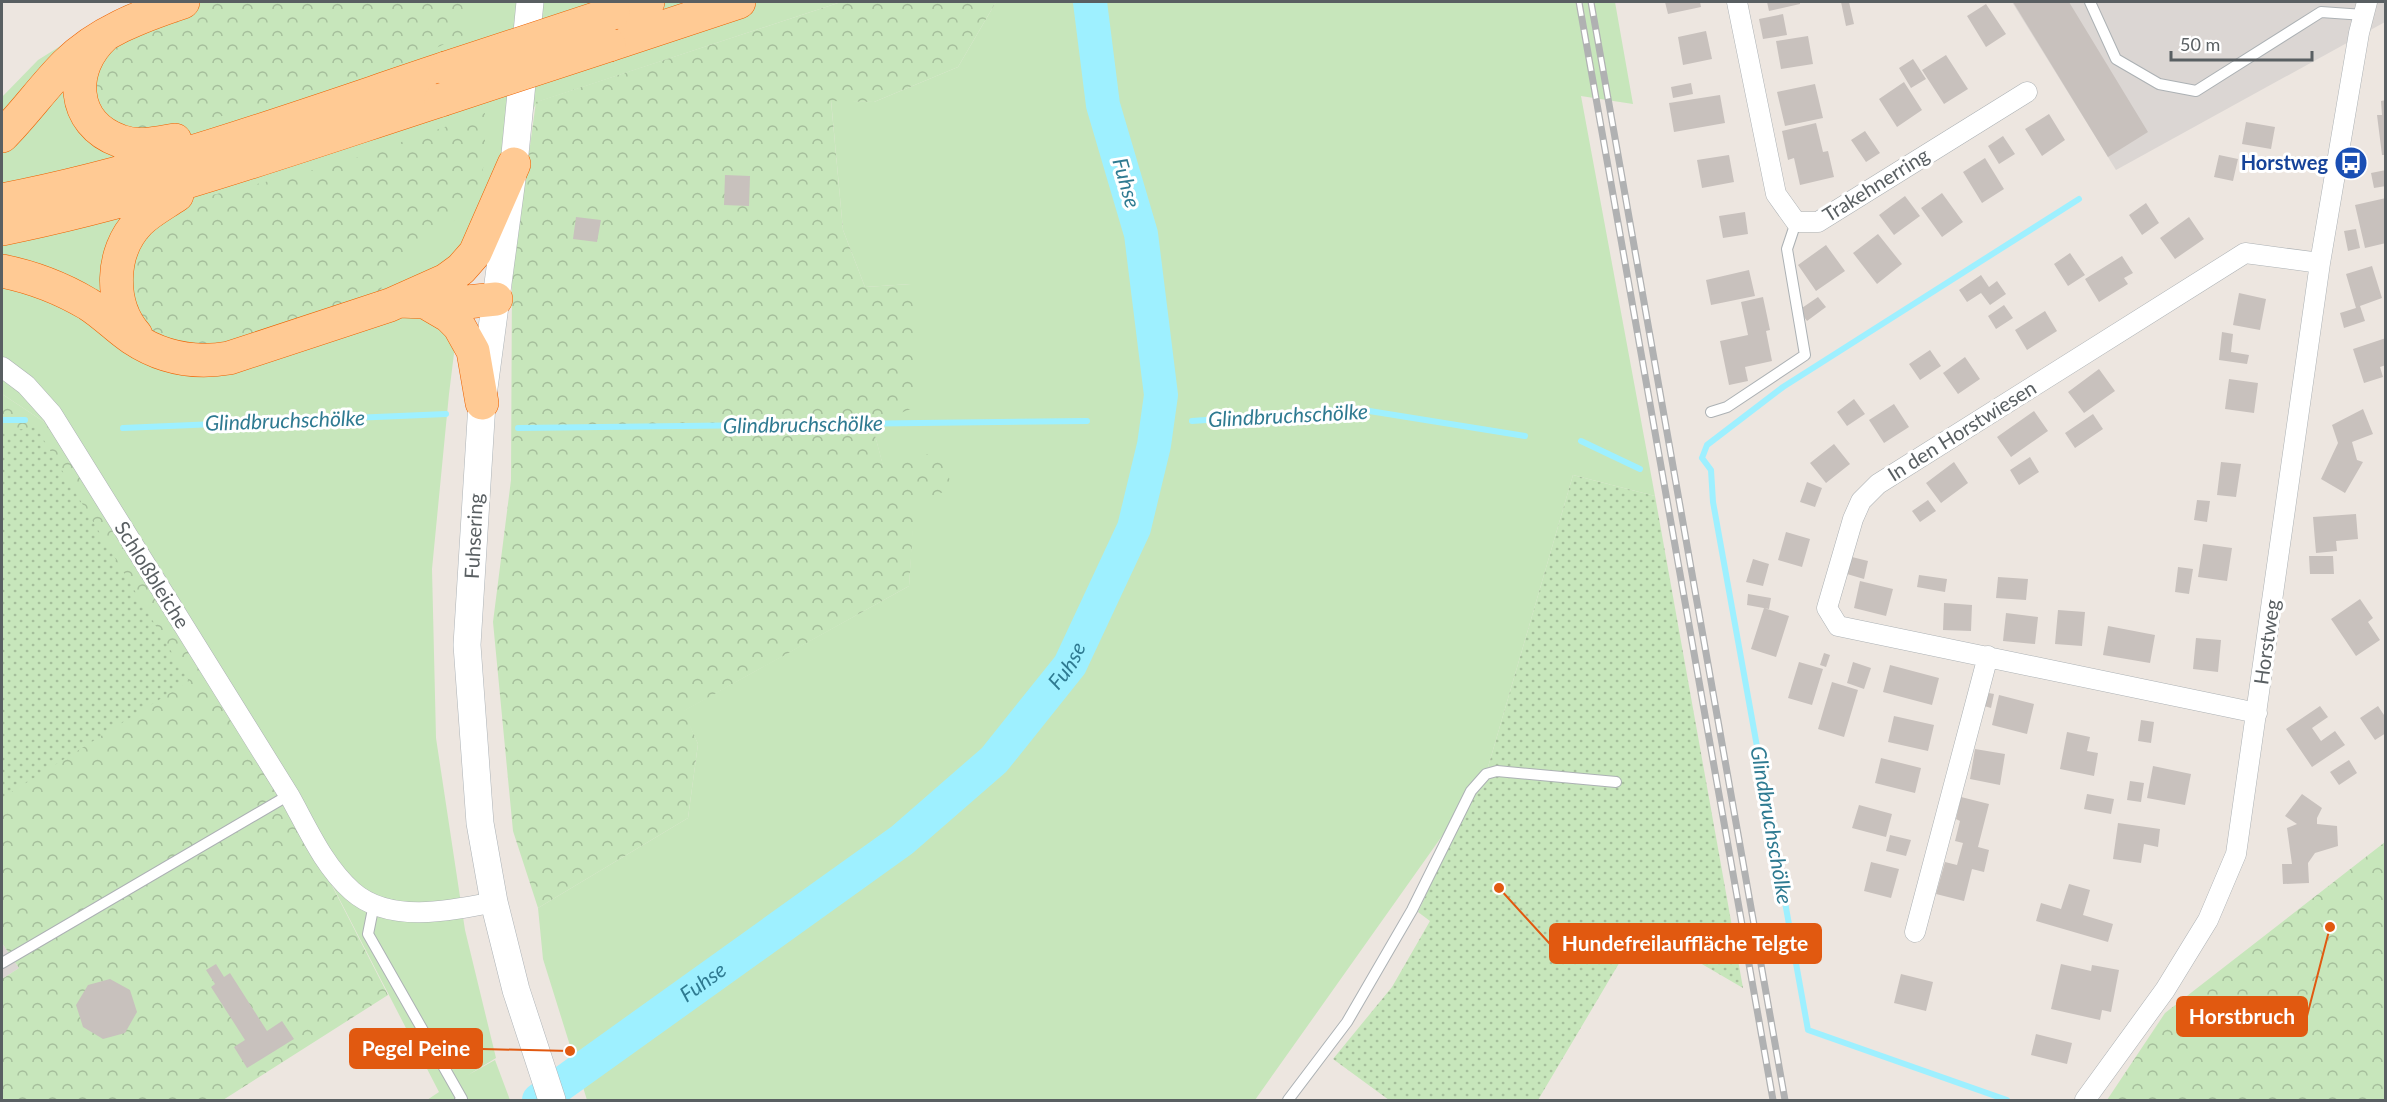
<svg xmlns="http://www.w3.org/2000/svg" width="2387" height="1102" font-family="Lato,sans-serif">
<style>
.industrial{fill:#dbd6d3}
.grass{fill:#c7e6bb}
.forest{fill:url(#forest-crowns)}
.park{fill:url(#park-dots)}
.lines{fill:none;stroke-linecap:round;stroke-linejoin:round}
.stream{stroke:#9ef0ff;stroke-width:6}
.river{stroke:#9ef0ff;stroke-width:34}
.building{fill:#c8c1bd}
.service-casing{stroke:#acb1b4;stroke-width:12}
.minor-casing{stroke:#acb1b4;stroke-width:21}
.secondary-casing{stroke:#adb3b7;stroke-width:28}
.trunk-casing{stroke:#ed6100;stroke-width:34}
.service{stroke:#fff;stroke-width:10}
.minor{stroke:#fff;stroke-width:20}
.secondary{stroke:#fff;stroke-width:27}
.trunk{stroke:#ffca94;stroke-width:33}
.rail-casing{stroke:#b0b1b2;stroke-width:7}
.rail{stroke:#fff;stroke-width:4.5;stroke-dasharray:14;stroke-linecap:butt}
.trunk-bridge-casing{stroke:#ed6100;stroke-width:34;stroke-linecap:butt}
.trunk-bridge{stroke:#ffca94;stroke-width:33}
.labels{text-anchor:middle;stroke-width:6;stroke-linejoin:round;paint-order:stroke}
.transit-label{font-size:20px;font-weight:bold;fill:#164399;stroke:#fff;text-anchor:end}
.street-label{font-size:20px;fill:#595f62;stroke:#fff}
.water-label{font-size:21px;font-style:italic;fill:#2e7a91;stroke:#fff}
.leader{fill:none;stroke:#e15910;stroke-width:2}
.callout-dot{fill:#e15910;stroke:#fff;stroke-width:2}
.callout{fill:#e15910;stroke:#e15910;stroke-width:2}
.callout-label{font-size:21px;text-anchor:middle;font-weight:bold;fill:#fff}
</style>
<defs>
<pattern id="forest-crowns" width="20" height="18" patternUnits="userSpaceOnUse" patternTransform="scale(1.5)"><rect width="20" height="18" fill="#c7e6bb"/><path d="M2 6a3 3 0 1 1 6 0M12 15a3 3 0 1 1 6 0" fill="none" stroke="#a5be9b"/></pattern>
<pattern id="park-dots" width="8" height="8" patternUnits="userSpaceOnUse" patternTransform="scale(1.5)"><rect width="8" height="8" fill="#c7e6bb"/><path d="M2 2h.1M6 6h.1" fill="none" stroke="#a5be9b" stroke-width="1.8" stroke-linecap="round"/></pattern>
</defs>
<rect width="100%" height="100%" fill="#ede6e0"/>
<!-- industrial -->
<path class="industrial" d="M2012,2h373v20l-269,148z
M2,943l17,25 -17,11z"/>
<!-- grass -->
<path class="grass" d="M137,2h401v2l9,-2h294l-304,100 -68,130 -20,162 -17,175 4,169 29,192 31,128 -28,17 27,-15 15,40h-83l12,-8 -158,-306 -226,-357 -53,-35v-297l36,-37 88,-55z
M996,2h619l18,102 -52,-8 74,400 -82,-21 -87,299 -231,326h-668l-44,-141 -5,-51 150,-90 10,-74 -15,-33 226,-125 5,-83 -31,-37 -11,-42 39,-140 -46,3 -22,-57 -12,-130 43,2 84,-35z"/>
<!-- forest -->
<path class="forest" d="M208,2h254l4,32 -69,32 -175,50 -76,17 -35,-12 -13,-18 -5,-32 9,-24 55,-31z
M841,2h155l-38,65 -84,35 -43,-1 12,129 22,57 46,-3 5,55v68l-44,17 11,41 53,-13 18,36 -39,15 -6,83 -225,125 14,33 -10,74 -150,90 -25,-77 -20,-209 18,-142 1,-204 24,-174z
M485,113v47l-9,39 -17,18 -41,29 -32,27 -6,20 -144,50 -55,2 -38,-16 -16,-35 11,-56 46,-36 154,-38z
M2,394l53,35 226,357 107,209 -165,105h-221v-121l17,-11 -17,-25z
M2385,842v258h-278l58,-87z"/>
<!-- park -->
<path class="park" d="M36,427l153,254 -187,117v-366z
M1573,475l82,21 88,492 -103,-60 -102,172h-149l-56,-41 59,-72 38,-66 -12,-9 51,-109 17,-29z"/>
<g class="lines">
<!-- stream -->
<path class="stream" d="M2,420h23
M1192,421l165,-12 168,27
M123,428l323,-14
M518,428l569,-7
M1581,441l59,28
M1702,458l9,12 2,32 95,528 199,70
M1702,458l5,-13 76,-58 296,-188"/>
<!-- river -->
<path class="river" id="s1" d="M539,1100l363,-260 92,-80 76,-95 64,-137 20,-83 7,-50 -20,-161 -38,-129 -13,-103"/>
</g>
<!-- building -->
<path class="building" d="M1665,2h35l1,5 -33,7z
M1767,2h33v2l-31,7z
M1841,2h8l5,22 -8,2z
M2013,2h56l79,130 -40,25z
M1986,4l20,30 -20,13 -19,-31z
M1783,14l4,21 -24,4 -4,-20z
M1706,31l6,28 -29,6 -5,-28z
M1808,36l5,28 -32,5 -5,-28z
M1946,55l22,34 -24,15 -22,-34z
M1913,59l13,20 -15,9 -12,-20z
M1904,82l18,28 -25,17 -18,-28z
M1691,83l2,11 -20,4 -2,-11z
M1815,84l8,34 -38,8 -8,-34z
M1720,95l5,28 -51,9 -5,-29z
M2386,100v55h-4l-5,-40h5l-1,-14z
M2049,114l16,26 -23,16 -17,-27z
M2246,122l29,5 -4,22 -29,-5z
M1816,123l7,29 5,-1 6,26 -34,8 -6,-27 -6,2 -6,-29z
M1865,131l15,22 -14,9 -15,-22z
M2003,136l12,18 -16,10 -11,-18z
M1729,155l5,27 -32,6 -5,-28z
M2219,155l19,4 -5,22 -19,-4z
M1985,158l19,31 -22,14 -19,-31z
M2386,170v16l-12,2 -3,-15z
M725,175l25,1 -1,30 -25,-1z
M1942,193l21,29 -21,15 -21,-29z
M1905,196l15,20 -26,19 -15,-20z
M2386,198v45l-21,5 -10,-43z
M2146,203l13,20 -17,12 -13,-20z
M1745,212l3,22 -25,4 -4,-22z
M576,217l25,3 -4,22 -24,-3z
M2189,217l15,22 -29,20 -15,-21z
M2356,229l4,19 -12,3 -4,-20z
M1878,234l24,30 -25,20 -24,-31z
M1826,245l19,26 -29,20 -18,-26z
M2070,253l15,22 -17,11 -14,-22z
M2122,256l11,17 -9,5 4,6 -29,18 -14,-23z
M2372,266l10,32 -22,8 5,15 -21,7 -4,-15 16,-5 -10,-34z
M1749,270l6,26 -44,9 -5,-25z
M1981,275l8,12 8,-6 9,13 -16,11 -9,-12 -14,9 -8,-12z
M2239,293l27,6 -6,31 -27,-5z
M1763,297l7,33 -4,1 6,30 -27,6 3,14 -19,4 -9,-44 28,-6 -7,-33z
M1818,297l8,10 -19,14 -8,-11z
M2004,305l9,13 -17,11 -8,-13z
M2045,311l12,20 -30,19 -12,-20z
M2222,332l11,2 -2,18 18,3 -2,9 -28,-4z
M2386,338v27l-6,2 3,10 -19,6 -11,-34z
M1930,350l11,16 -21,14 -11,-16z
M1965,357l15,22 -22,15 -15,-21z
M2099,369l16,22 -31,22 -16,-21z
M2229,379l29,4 -4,30 -29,-4z
M1854,399l11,15 -18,12 -10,-14z
M1894,404l15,23 -25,16 -15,-23z
M2363,409l10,25 -21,8 5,18 6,2 -18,31 -24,-14 17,-36 -6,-18z
M2034,411l14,20 -37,26 -14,-20z
M2093,414l10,15 -28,19 -10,-15z
M1834,444l16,20 -24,19 -16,-20z
M2030,457l9,15 -20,13 -9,-15z
M1954,462l14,21 -27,20 -15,-20z
M2221,462l20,2 -5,33 -19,-2z
M1807,482l15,6 -7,19 -15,-5z
M1928,500l8,11 -16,11 -8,-11z
M2197,500l13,1 -3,21 -13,-2z
M2356,514l2,25 -22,2 1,10 -21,2 -3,-36z
M1786,532l24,7 -8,28 -24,-7z
M2203,544l29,4 -5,33 -29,-4z
M2309,556h24l1,18h-24z
M1852,557l16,4 -4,18 -17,-5z
M1753,559l16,5 -6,22 -17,-4z
M2178,567l15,2 -4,25 -14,-2z
M1919,575l28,4 -2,13 -28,-5z
M1998,577l30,2 -2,21 -30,-2z
M1860,581l33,8 -7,27 -32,-8z
M1748,594l23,4 -2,11 -22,-4z
M2360,599l13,19 -5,4 12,18 -24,16 -25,-37z
M1944,603l28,2 -1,26 -28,-1z
M1764,608l25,8 -13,41 -25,-8z
M2058,610l27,2 -3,34 -27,-2z
M2006,613l32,4 -3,27 -32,-3z
M2108,626l47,9 -5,28 -47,-8z
M2196,638l25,2 -3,32 -25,-3z
M1824,653l6,2 -4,12 -6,-2z
M1799,662l24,7 -11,36 -24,-7z
M1853,662l18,6 -7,21 -17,-6z
M1890,665l49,13 -7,27 -49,-13z
M1832,682l26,8 -14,47 -26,-8z
M1984,692l10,2 -3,14 -10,-3z
M1999,695l35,9 -7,30 -35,-9z
M2320,706l8,11 -16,11 9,13 14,-10 10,14 -33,22 -26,-38z
M2378,706l8,12v15l-11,7 -15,-22z
M1894,716l40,9 -6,26 -40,-9z
M2141,720l13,2 -3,21 -13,-2z
M2067,732l23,5 -3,14 11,2 -4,23 -34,-7z
M1975,749l30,5 -5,31 -30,-6z
M1881,758l40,10 -6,25 -40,-10z
M2349,760l8,13 -18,12 -9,-13z
M2153,766l38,8 -6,31 -38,-7z
M2130,781l14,2 -3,19 -14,-2z
M2087,794l27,5 -3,15 -27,-5z
M2302,794l20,14 -5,10v6l20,2 1,20 -23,7 -7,10 1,20 -26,1 -1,-20h10l-5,-36 10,-4 -12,-8z
M1961,797l28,7 -11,43 11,3 -5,22 -12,-3 -8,32 -28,-7 9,-32 12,3 6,-22 -8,-2 5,-20 -4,-2z
M1859,805l33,9 -6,23 -34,-9z
M2118,823l42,6 -2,18 -14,-3 -3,19 -28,-4z
M1890,835l21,5 -5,16 -20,-5z
M1871,862l28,7 -8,29 -27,-7z
M2069,884l21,6 -7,25 30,9 -5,18 -72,-21 5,-18 20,6z
M216,964l8,13 6,-4 37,58 15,-10 12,18 -47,29 -13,-21 11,-7 -34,-53 4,-3 -9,-14z
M2061,964l30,7 1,-6 27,5 -8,42 -9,-2 -2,10 -49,-11z
M1901,974l32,8 -7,29 -32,-8z
M110,979l20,11 7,22 -12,21 -22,6 -20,-12 -7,-22 12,-20z
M2036,1034l36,9 -5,21 -36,-9z
M570,1047l4,4 -5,4 -4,-5z"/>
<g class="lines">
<!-- service casing -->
<g class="service-casing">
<path id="service" d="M2090,2l26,57 43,25 37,7 125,-79 43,3
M1711,412l16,-5 78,-52 -18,-106 9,-27
M374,904l-6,30 94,165 -2,1
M2,963l287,-168
M1288,1100l59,-78 65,-112 59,-119 15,-17 11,-3 119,11"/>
</g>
<!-- minor casing -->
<g class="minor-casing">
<path id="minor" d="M1737,2l39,192 20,28h22l209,-130
M2,367l24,18 26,29 237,381c18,32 34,70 63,96 37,33 98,20 142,11
M2257,713l-419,-87 -11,-18 26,-89 8,-18 17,-17 367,-231 75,10
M1915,932l73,-276
M2085,1100l80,-110 43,-70 28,-66 84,-591 39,-230 8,-31"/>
</g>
<!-- secondary casing -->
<g class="secondary-casing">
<path id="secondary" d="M530,2l-16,162 -32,239 -15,242 13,178 14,79 22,88 36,110"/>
</g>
<!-- trunk casing -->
<g class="trunk-casing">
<path id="trunk" d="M613,13l35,-11
M104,36c-35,32 -34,87 16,105 18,7 37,2 55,-1
M609,45l130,-43
M2,136c23,-23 41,-49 64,-72 32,-32 75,-48 117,-62
M2,200c151,-29 297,-83 444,-132
M2,229c150,-30 294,-82 439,-129
M2,271c30,6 59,17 86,33 16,10 29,24 44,34 30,20 62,26 97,20l161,-53 56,-25 15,-11 14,-16 39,-89
M399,301l26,1 24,14 10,10 14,25 9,52
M425,302l32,1 39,-4
M136,335c-27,-31 -26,-83 3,-113 11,-11 25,-18 38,-27"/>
</g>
<!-- service -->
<use href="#service" class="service"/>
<!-- minor -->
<use href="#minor" class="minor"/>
<!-- secondary -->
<use href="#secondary" class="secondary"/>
<!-- trunk -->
<use href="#trunk" class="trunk"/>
<!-- rail casing -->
<g class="rail-casing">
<path id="rail" d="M1579,2l194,1098
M1591,2l194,1098"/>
</g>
<!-- rail -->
<use href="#rail" class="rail"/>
<!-- trunk-bridge casing -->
<g class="trunk-bridge-casing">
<path id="trunk-bridge" d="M446,68l167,-55
M441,100l168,-55"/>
</g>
<!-- trunk-bridge -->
<use href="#trunk-bridge" class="trunk-bridge"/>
</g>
<!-- icons -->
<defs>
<g id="bus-disc" transform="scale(1.725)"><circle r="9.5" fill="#1a4fb4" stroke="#fff"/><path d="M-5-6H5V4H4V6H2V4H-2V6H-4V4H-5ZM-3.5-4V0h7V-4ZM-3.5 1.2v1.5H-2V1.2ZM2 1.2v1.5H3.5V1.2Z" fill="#fff"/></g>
</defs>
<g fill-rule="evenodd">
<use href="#bus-disc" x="2351" y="163"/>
</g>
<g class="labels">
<!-- transit labels -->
<g class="transit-label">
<text x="2328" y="170">Horstweg</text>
</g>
<!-- street labels -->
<g class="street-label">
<text transform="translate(1876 185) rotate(-32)" y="7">Trakehnerring</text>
<text transform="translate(1962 431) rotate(-32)" y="7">In den Horstwiesen</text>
<text transform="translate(474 536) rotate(-87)" y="7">Fuhsering</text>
<text transform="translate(152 575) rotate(58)" y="7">Schloßbleiche</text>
<text transform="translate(2267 642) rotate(-82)" y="7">Horstweg</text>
</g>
<!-- water labels -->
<g class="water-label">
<text transform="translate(1126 183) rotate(74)" y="7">Fuhse</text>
<text transform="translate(1288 416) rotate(-3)" y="7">Glindbruchschölke</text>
<text transform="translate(285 421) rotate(-2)" y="7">Glindbruchschölke</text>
<text transform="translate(803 425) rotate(-1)" y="7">Glindbruchschölke</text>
<text dy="7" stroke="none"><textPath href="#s1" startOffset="688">Fuhse</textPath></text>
<text transform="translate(1771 825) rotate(80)" y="7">Glindbruchschölke</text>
<text dy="7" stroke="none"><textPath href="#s1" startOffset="202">Fuhse</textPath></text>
</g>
</g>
<!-- callouts -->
<path class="leader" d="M1499 888L1550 944M2330 927L2307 1016M570 1051L482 1049"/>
<g class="callout-dot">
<circle cx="1499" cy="888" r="6"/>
<circle cx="2330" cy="927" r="6"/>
<circle cx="570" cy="1051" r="6"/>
</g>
<g class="callout">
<rect x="1550" y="924" width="271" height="39" rx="6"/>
<rect x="2177" y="997" width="130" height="39" rx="6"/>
<rect x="350" y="1029" width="132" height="39" rx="6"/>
</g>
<g class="callout-label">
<text x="1685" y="951">Hundefreilauffläche Telgte</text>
<text x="2242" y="1024">Horstbruch</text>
<text x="416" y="1056">Pegel Peine</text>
</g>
<!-- border -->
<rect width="2387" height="1102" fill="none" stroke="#595f62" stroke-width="6"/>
<!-- scale -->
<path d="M2171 51v9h141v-9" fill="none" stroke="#595f62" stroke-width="3"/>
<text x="2180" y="51" font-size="18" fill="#595f62" stroke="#ffffff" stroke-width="4.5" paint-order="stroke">50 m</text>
</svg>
